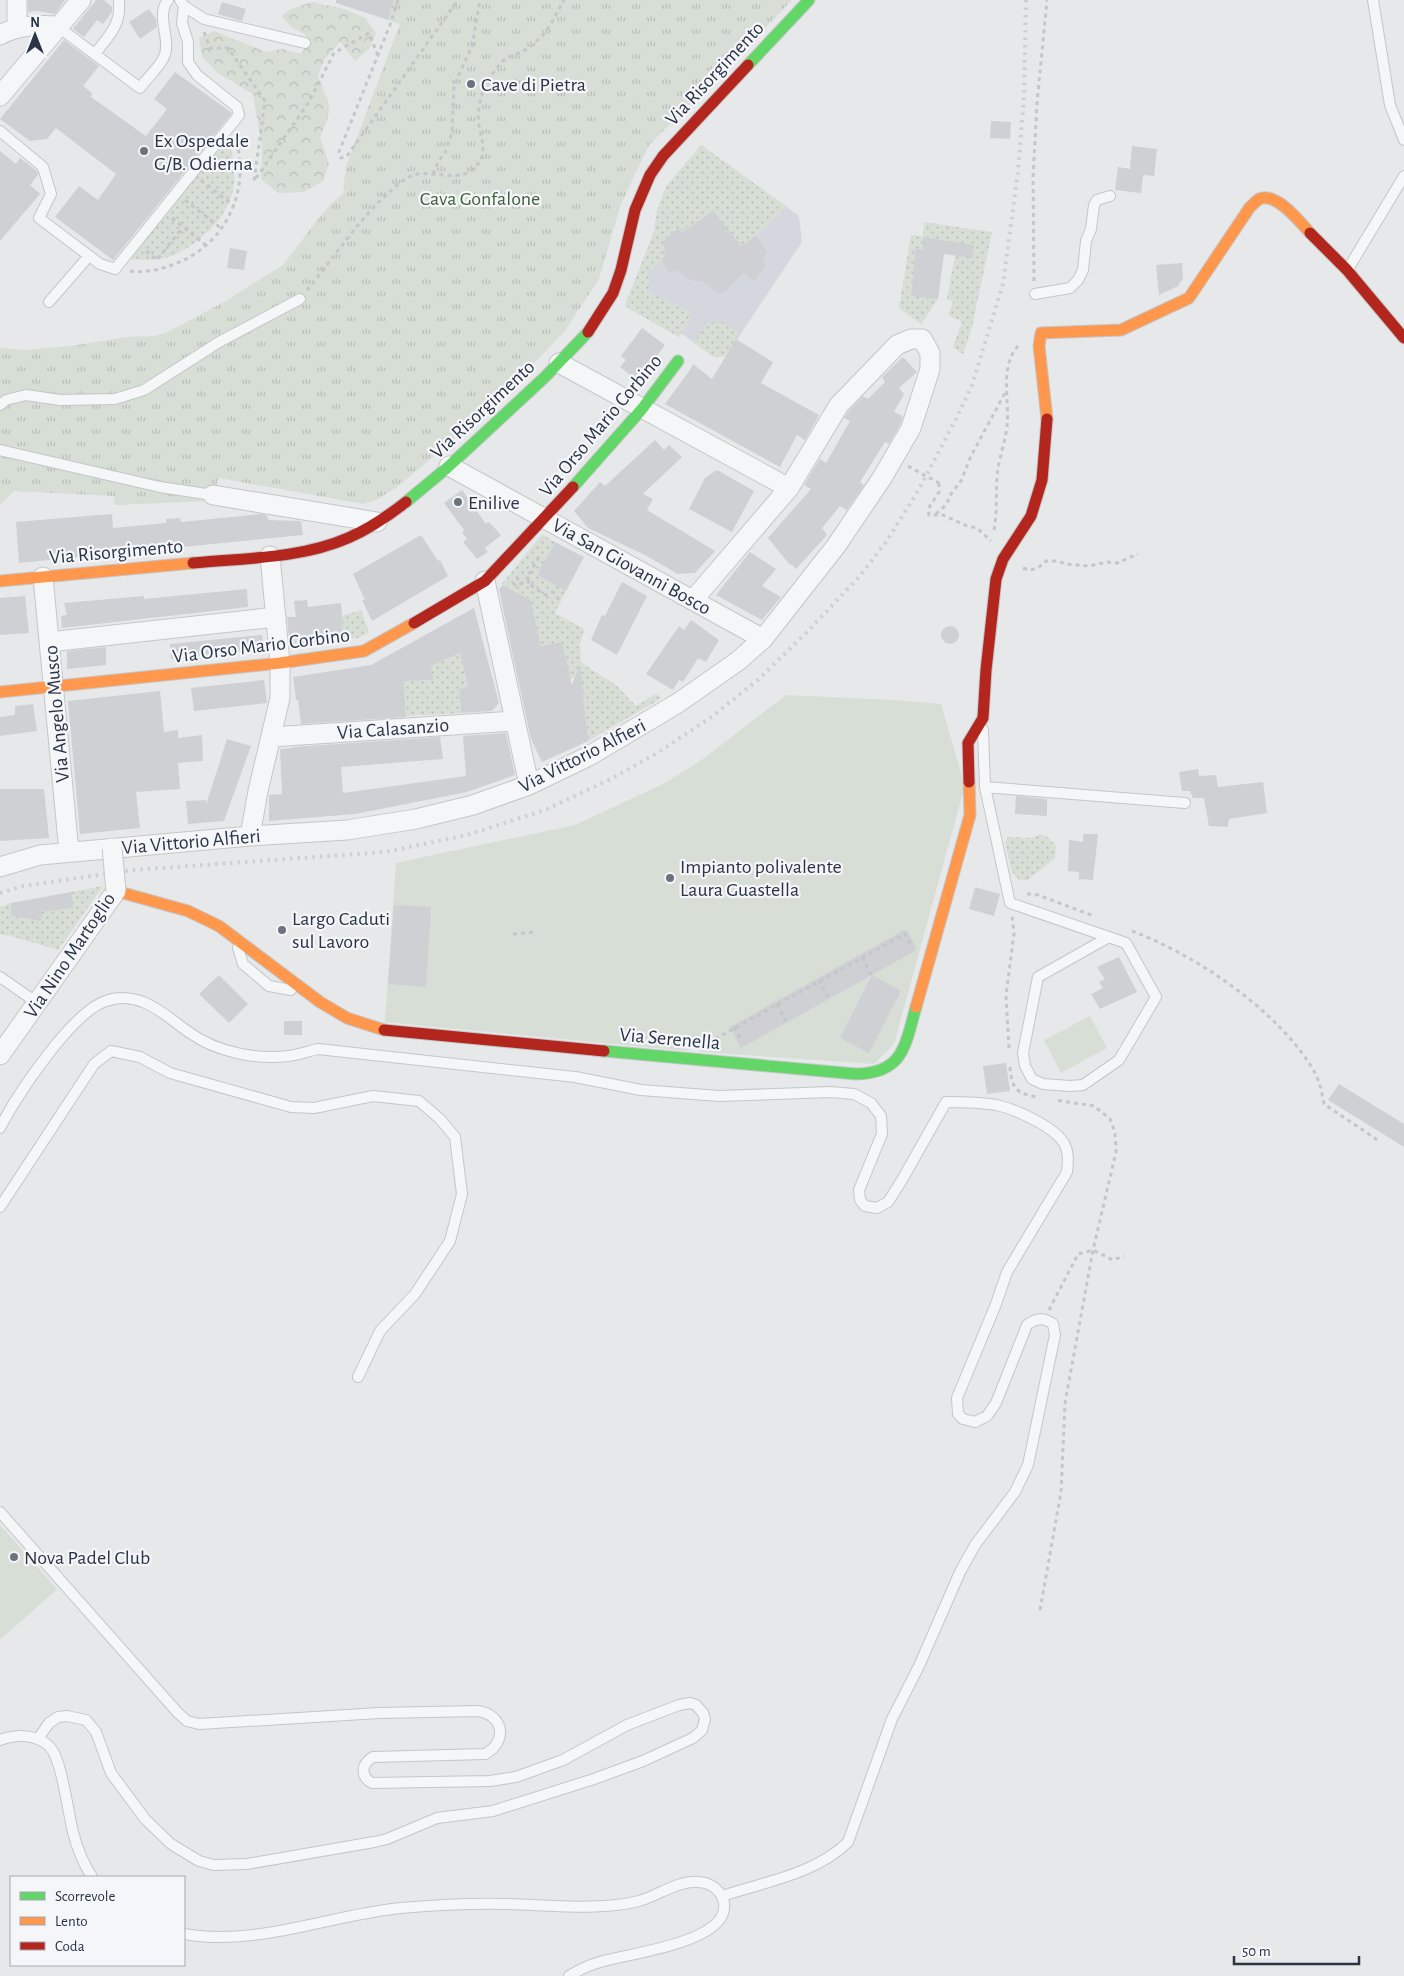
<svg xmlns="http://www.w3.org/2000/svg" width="1404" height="1976" font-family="'Alegreya Sans',sans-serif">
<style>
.built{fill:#d4d7dd}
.grass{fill:url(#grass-tufts)}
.forest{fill:url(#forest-crowns)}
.park{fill:url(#park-dots)}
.pitch{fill:#d6ded6}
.building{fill:#ced0d3}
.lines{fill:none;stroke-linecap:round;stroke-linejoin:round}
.lane-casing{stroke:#c4c6c8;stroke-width:12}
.street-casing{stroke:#c4c6c8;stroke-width:21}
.fast-casing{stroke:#c4c6c8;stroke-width:13}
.slow-casing{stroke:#c4c6c8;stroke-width:13}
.jam-casing{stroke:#c4c6c8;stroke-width:13}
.path{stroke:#c5c6ca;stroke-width:3;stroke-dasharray:4 4;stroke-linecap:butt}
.lane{stroke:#f5f6f7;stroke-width:10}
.street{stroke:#f5f6f7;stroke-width:19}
.fast{stroke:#63d668;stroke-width:11}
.slow{stroke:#ff974d;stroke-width:11}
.jam{stroke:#b3261e;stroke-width:11}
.rail{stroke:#cecfd2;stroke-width:4;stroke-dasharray:2.5 5;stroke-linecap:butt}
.street-bridge-casing{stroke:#c4c6c8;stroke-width:21;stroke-linecap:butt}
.path-bridge{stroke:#c5c6ca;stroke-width:3;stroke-dasharray:4 4;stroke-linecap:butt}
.street-bridge{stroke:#f5f6f7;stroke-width:19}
.poi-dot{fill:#6c737f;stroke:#f4f6f9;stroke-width:2}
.labels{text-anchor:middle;stroke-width:4.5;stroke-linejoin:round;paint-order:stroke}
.street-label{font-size:20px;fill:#2b3445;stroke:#f4f6f9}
.poi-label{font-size:20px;fill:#2b3445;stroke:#f4f6f9;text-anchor:start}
.park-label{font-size:20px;fill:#3f6138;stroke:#f4f6f9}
</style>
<defs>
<pattern id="grass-tufts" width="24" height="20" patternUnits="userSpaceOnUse" patternTransform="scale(1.25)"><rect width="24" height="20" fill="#d6ded6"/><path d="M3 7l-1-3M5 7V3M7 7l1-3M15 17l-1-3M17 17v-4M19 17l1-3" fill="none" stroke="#b8bfb9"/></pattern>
<pattern id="forest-crowns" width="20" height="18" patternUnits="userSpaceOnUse" patternTransform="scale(1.25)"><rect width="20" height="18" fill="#d6ded6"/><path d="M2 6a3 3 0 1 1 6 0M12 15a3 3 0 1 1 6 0" fill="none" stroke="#b8bfb9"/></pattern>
<pattern id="park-dots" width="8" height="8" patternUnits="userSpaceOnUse" patternTransform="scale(1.25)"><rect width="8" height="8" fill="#d6ded6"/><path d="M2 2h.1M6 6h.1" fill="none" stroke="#b8bfb9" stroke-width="1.8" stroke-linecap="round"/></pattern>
</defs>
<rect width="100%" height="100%" fill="#e6e8ea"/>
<!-- built -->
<path class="built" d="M701,145l98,71 3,26 -76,114 -12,1 -33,-24 -2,4 -54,-31 29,-74 3,-21 9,-24z"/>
<!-- grass -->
<path class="grass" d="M394,0h398l-42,44 -101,101 -28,59 -22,75 -35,53 -29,30 -88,83 -50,42 -21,13 -13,4 -144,-26 -8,23 -96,4 -1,-9 -100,-5 -14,14v-157l25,2 46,-4 55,-9 28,-1 14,-4 56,-30 59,-37 42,-55 18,-17 3,-27 54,-142 -12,-4z"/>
<!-- forest -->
<path class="forest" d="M312,2l32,7 21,9 11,15 -7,16 -14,12 -10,-14 -5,-5 -16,18 -6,16 11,28 -1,14 -8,19 9,27 -6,17 -19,11 -26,1 -17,-14 1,-32 -9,-53 -35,-21 -16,-16 -3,-19 15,-7 52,21 16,-3 19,5 9,-13 -6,-7 -13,-7 -9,-11 9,-7z"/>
<!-- park -->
<path class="park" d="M229,134c3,16 6,33 5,50 -3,30 -33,59 -60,71 -14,6 -31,5 -46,4z
M701,145l86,62 -31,29 -15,10 -28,-35 -22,16 -13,2 -15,12 2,15 -15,15 -1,21 42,20 -1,9 -11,16 -54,-31 29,-74 3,-21 9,-24z
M924,222l68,10 -20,95 -9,27 -10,-7 9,-25 -14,-7 5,-13 -6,-3 8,-44 17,2 1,-12 -50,-8v13l-8,-1 -4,46 27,4 -17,25 -22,-16 12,-73 12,2z
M722,322l17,11 -13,23 -12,1 -20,-14 13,-20z
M542,534l13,8 -18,33 29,16 -11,22 29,16 -4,16 1,18 35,22 20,21 20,-12 6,4 -74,43 -7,-64 -30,5 16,-16 -5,-24 -21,4 -10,-46 -29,-16z
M361,610l8,23 -10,5 -70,7v-7l23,-3 2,5 5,1 4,-4 20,-3 -1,-18z
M444,624l10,28 6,-1 8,35 -9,3 2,24 -55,3 -1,-24 -32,1 31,-12 28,-1 -1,-14 21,-9 -14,-29z
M1041,834l8,4 7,8 -1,12 -27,22h-9l-7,-8 -7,-30 3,-5 23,1z
M103,886l-45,64 -47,-14 -11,-2v-27l11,-4v13l30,5 1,-9 31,-4 -2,-16z"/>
<!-- pitch -->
<path class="pitch" d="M786,695l108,5 47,4 20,69 2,19 -69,252 -20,20 -173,-12 -5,-7 -9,6 -302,-29 11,-159 179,-38 88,-41 36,-22z
M1090,1016l17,32 -46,25 -17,-33z
M0,1525l57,64 -57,51z"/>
<!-- building -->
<path class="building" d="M28,0h37l-10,14 -17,-3 -10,1z
M96,0h8l8,7v5l-9,12 -6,-4 -13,17 -11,-8z
M336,0h58l-6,20 -52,-17z
M222,2l24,7 -4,12 -24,-7z
M149,9l7,10 1,8 -17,12 -11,-17z
M64,40l35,26 -16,20 9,7 -1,4 55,39 21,-27 -13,-10 21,-27 57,41 -119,147 -58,-43 24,-31 19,14 18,-26 -60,-46 -9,11 -17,2 -30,-22z
M991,121l20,1 -1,17 -20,-1z
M1132,146l25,3 -3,27 -11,-1 -2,18 -26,-3 3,-23 12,2z
M0,151l16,13 4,-6 17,13 1,4 -8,10 10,9 -40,47z
M713,211l28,35 15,-10 11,15 -4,9 2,6 -11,15 -11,-8 -18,19 -7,1 -17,-12h-8l-16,-11 -6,3 -7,-7 -2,-7 3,-3 -2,-15 15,-12 4,4z
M923,237l51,8 -2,13 -28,-4 -6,45 -27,-3 4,-47 8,1z
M230,248l17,3 -3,19 -17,-2z
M1182,263l1,15 -5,8 -19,9 -3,-30z
M642,328l23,17 -21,29 -4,-3 -6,7 -14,-11 6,-7 -5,-4z
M736,339l37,23 -12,21 58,32 -14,25 -8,-5 -17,32 -115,-63 25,-34 3,-6 19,15z
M903,357l14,15 -18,16 5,6 -10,18 9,4 -2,7 -12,21 -4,-2 -25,40 4,3 -17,25 -7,-4 -18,22 5,7 -31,34 -4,-5 -2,1 -22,-27 43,-49 -7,-4 16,-26 6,4 24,-42 -6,-3 4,-6 15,-16 5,3 17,-17 -3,-5z
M655,440l9,10 5,-5 13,12 -39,37 10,5 -6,11 68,41 -20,22 -17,1 -33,-19 -57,-27 -14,-17 26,-29 5,4z
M717,470l37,21 -22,41 -43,-23 16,-31z
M462,490l24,34 3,-2 12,13 -16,13 3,4 -11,7 -14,-17 4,-3 -5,-7 2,-2 -20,-27z
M112,514l1,14 53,-5v-4l14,-1 1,4 79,-8 6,1 3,5 32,1 2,14 -284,28 -3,-41z
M421,535l17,26 2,-1 8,16 -76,45 -10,-21h3l-12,-26z
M555,542l29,15 -18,34 -29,-16z
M750,552l26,17 -14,17 19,11 -19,23 -46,-25z
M622,582l25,14 -30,59 -26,-15 11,-25 3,1z
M503,585l28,15 10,46 21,-4 10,43 8,-20 8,76 -46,21 -11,-23 -20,-92 -12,-58z
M247,589l1,18 -186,21 -1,-12 6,-1 -3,-12 80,-7v3z
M25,596l4,37 -29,2v-37z
M307,600l1,7 33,-4 2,30 -20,4 -7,5 -4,-7 -23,3 -2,-21h9l-2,-16z
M474,608l25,95 -7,8 -31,2 -2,-24 9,-3 -8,-33 -29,13 2,14 -29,1 2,36 -105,7 -3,-24h-2l-3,-23 78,-12z
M691,620l28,20 -13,22 -8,-4 -15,24 -4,-2 -6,10 -27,-16 33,-48 5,4z
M941 635a9 9 0 1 1 18 0a9 9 0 1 1-18 0Z
M262,635l2,14 -93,10 -1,-15z
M106,647v18l-39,4v-18z
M264,680l3,23 -73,8 -3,-23z
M160,691l4,41 14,-2v8l24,-3 1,26 -25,2 2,26 -44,3 4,36 -60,6 -12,-133z
M33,704l4,27 -37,5v-19l15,-2v-9z
M506,733l9,42 -48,17 -112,22 -86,7v-26l13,-1 -2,-45 13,-1v-1l147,-10 3,22 -102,8 2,26 123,-17 -3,-40z
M227,739l24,7 -27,75 -36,3 -2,-23 20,-1v5z
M1198,769l1,7 17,-1 2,12 45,-5 4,31 -38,6 -1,8 -19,-1 -5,-28h-11l-3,-7h-8l-3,-19z
M0,789h44l5,49 -49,3z
M1016,796l31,3v17l-32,-2z
M1083,834h15l-5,46 -14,-1v-7l-11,-1 1,-31 14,2z
M975,887l25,7 -6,22 -25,-7z
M71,892l2,16 -31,4 -1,9 -30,-5v-13z
M394,905l37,2 -5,80 -38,-3z
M906,929l10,18 -1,4 -174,97 -11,-21z
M1119,957l18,35 -37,17 -9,-15 12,-6 -4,-6 6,-3 -8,-12z
M219,975l29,29 -19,19 -30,-29z
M872,975l29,16 -32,62 -29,-15z
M284,1021h18v14h-18z
M1006,1063l4,28 -23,3 -4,-28z
M1339,1084l65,40v23l-76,-47z"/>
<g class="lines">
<!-- lane casing -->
<g class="lane-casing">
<path id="lane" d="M1373,0l17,105 14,35
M184,6l20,13 101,24
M57,26l83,62c7,-10 19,-20 24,-31 8,-17 -9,-41 4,-57
M95,54c14,-19 26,-28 24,-53
M0,131l43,36 8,27 -12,24 61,46 15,5 124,-154 -2,-8 -40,-32 -9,-13v-20l-6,-19 2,-17 -4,-6
M1348,269l56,-93
M1035,294l35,-6 8,-8 5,-10 3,-29 5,-12 3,-24 3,-5 13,-4
M49,302l40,-46
M0,405l6,-5 20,-5 34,5 55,-1 29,-9 75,-48 81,-43
M0,450l160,37 53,8
M983,730l2,57 25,116 116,40 30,54 -37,63 -36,25 -13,1 -27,-2 -11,-5 -7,-13 -2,-13 15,-76 71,-40
M985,787l200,16
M238,948l5,16 26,22 22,4
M0,977l36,25
M0,1128c16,-32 72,-116 106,-127 11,-4 25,-4 37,1 18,7 31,20 47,31 27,19 66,27 99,23 9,-1 20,-5 29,-7l257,28 66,13 78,6 111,-4 24,2 17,9 10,13 1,18 -23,56 1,10 5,6 12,2 11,-6 14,-22 44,-78c17,0 33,0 50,3 19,4 60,22 69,40 4,9 3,18 2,27l-60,100 -11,32 -39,94 1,16 5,5 12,3 12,-6 9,-13 31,-78c9,-7 17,-8 26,-1l2,11 -27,130 -13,27 -40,53 -15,27 -41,94 -27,53 -44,123c-32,32 -84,40 -126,54
M0,1207l94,-143 17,-13 29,6 30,16 121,34 23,1 59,-12 46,5 21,18 15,18 7,57 -12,47 -35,53 -35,37 -22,46
M0,1512l178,201 9,8 12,3 180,-11 99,-2c26,4 30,31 7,43l-112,3c-12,7 -13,19 -1,26l118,-2 26,-4 47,-17 64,-35 52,-20 11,-2 6,2 7,8 2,6 -3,11 -9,8 -50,23 -49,18 -101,32 -56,7 -50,21 -13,3 -127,22 -33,1 -15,-4 -28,-17 -26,-25 -34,-46 -15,-41 -10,-12 -19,-4 -9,1 -9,6 -11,16
M0,1740c17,-6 37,-6 50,7 12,13 18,66 23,85 4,16 10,31 19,45
M184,1934c72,13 145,-19 217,-26 35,-3 70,-5 105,-4 37,1 73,5 110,1 9,-1 18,-2 26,-5 18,-6 38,-20 57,-18 16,1 29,15 24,31 -10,31 -96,41 -123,49 -11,3 -21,8 -31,14"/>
</g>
<!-- street casing -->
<g class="street-casing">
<path id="street" d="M17,0v27
M0,35c18,-10 37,-10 57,-9
M0,96l81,-96
M559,363l230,125
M449,466l314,173
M213,495l164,27
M43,577l26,275
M485,581l44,204
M49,642l227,-25
M271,737l244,-16
M250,836l8,-45 22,-93v-35l-10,-107
M0,867l40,-12 210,-19 97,-6 69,-11 57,-14 56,-20 60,-29 89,-53 60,-42 25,-22 73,-93 46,-68 29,-50 19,-59v-16l-8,-14h-11l-14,6 -58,60 -50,83 -96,112
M0,1055l116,-164"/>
</g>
<!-- fast casing -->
<g class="fast-casing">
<path id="fast" d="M748,65l61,-65
M573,487l69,-78 36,-48
M406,502l42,-35 97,-90 43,-45
M604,1051l252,23c48,-1 49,-29 60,-67"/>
</g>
<!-- slow casing -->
<g class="slow-casing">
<path id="slow" d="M1047,419l-8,-73 2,-13 80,-3 68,-32 61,-91c3,-2 6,-6 9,-8 17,-8 41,23 51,34
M0,581l193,-18
M0,692l280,-29 84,-12 50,-28
M116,891l72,20 31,15 101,76 27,16 37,12
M916,1007l54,-192 -1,-33"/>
</g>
<!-- jam casing -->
<g class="jam-casing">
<path id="jam" d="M1310,233l37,37 57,68
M588,332l25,-39 8,-23 14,-60 15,-35 13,-19 85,-91
M193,563c50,-5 107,-4 155,-25 21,-9 40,-22 58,-36
M414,623l71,-42 88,-94
M969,782l-1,-39 15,-25 3,-48 10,-91 7,-20 28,-43 11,-36 5,-61
M384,1030l220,21"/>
</g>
<!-- path -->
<path class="path" d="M398,0l-8,25 -51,127 2,6 6,-2 111,-156
M204,32l6,16h18l37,53 -11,80 55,-79 25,-49 35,-20 9,23
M433,174l6,-14 6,-7 7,-20 2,-47 18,-40 8,-46
M201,180l33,26
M185,200l37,29
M172,218l35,28
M146,251l11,9 26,-33
M130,271c14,2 29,-1 42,-6 52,-18 79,-72 64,-125
M1034,281l-1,-103 4,-75 10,-103
M307,290c28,-33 65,-91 102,-113 19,-11 51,10 68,-12 11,-13 4,-26 2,-40 -2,-12 1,-26 5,-37 2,-6 15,-24 20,-28 6,-5 15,-6 21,-10 5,-3 10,-8 15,-12 10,-10 17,-26 24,-38
M908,466l7,4
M939,483v9l-11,17 1,6h14l24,11 10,2 14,13
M936,514l10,-9 5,-11 10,-13 10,-25 35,-65
M994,530c4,-20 1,-41 4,-61 2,-14 7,-28 9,-42 3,-26 -8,-60 11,-81
M539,557l-12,21 6,9 12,8 8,-3 7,9
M1023,568c10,4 16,0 23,-7h12l7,3 24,2 18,-4 10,1 21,-9
M516,577l6,6
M513,583l3,3 6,-3 8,-1
M1027,894l11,1 56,21
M1132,931c64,24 147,80 182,140 6,11 8,22 10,33l55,37
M513,934l24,-2
M862,957l9,18
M819,980l9,17
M777,1004l9,17
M734,1027l8,14
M715,1039l190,-105 6,11
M1009,1048l-3,-52 8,-63 -2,-17
M1010,1067c2,22 6,26 27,30
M1049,1310l29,-56 15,-4 20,10 11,-4
M1040,1610l21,-118 4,-89 28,-153 23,-98 -1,-20 -5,-13 -16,-13 -39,-6"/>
<!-- lane -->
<use href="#lane" class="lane"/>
<!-- street -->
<use href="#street" class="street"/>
<!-- fast -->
<use href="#fast" class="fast"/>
<!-- slow -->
<use href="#slow" class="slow"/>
<!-- jam -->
<use href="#jam" class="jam"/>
<!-- rail -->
<path class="rail" d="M0,893l23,-7 110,-16 252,-18 82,-17 78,-25 66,-31 48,-27 55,-37 45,-36 49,-48 51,-54 27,-35 32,-51 39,-74 15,-32 31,-101 15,-113 6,-74 2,-97"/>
<!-- street-bridge casing -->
<g class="street-bridge-casing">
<path id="street-bridge" d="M112,848l4,43"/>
</g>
<!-- path-bridge -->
<path class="path-bridge" d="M915,470l24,13"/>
<!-- street-bridge -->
<use href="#street-bridge" class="street-bridge"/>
</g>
<!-- markers -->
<g class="poi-dot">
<circle cx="471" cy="84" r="5"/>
<circle cx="144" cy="151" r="5"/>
<circle cx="458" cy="502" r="5"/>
<circle cx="670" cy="878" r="5"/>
<circle cx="282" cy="930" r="5"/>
<circle cx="14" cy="1557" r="5"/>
</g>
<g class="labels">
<!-- street labels -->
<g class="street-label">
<text transform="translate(714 73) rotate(-47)" y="7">Via Risorgimento</text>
<text transform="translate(482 409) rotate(-43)" y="7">Via Risorgimento</text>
<text transform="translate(600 425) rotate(-50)" y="7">Via Orso Mario Corbino</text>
<text transform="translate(116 551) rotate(-5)" y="7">Via Risorgimento</text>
<text transform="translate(632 566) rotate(29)" y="7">Via San Giovanni Bosco</text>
<text transform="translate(261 645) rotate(-7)" y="7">Via Orso Mario Corbino</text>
<text transform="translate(56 714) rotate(-95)" y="7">Via Angelo Musco</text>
<text transform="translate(393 728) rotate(-4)" y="7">Via Calasanzio</text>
<text transform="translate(582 755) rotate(-27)" y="7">Via Vittorio Alfieri</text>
<text transform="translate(191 841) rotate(-5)" y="7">Via Vittorio Alfieri</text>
<text transform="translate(69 955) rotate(-56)" y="7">Via Nino Martoglio</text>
<text transform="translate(670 1038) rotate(5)" y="7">Via Serenella</text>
</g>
<!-- poi labels -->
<g class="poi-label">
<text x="481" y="91">Cave di Pietra</text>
<text x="154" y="147">Ex Ospedale<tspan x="154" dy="23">G/B. Odierna</tspan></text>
<text x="468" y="509">Enilive</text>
<text x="680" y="873">Impianto polivalente<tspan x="680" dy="23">Laura Guastella</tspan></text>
<text x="292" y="925">Largo Caduti<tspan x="292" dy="23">sul Lavoro</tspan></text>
<text x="24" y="1564">Nova Padel Club</text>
</g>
<!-- park labels -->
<g class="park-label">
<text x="480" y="205">Cava Gonfalone</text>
</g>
</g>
<!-- legend -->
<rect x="10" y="1876" width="175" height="90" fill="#f4f6f9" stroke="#a4a8b1"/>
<rect x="20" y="1892" width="25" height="8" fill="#63d668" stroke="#a4a8b1"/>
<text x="55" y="1901" font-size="15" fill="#2b3445">Scorrevole</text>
<rect x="20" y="1917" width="25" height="8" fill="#ff974d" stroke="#a4a8b1"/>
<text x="55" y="1926" font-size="15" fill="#2b3445">Lento</text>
<rect x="20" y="1942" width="25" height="8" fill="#b3261e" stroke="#a4a8b1"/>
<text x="55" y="1951" font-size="15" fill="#2b3445">Coda</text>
<!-- north arrow -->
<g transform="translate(35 35)" stroke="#f4f6f9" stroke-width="4" paint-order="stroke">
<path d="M0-4L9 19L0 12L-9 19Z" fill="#2b3445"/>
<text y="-8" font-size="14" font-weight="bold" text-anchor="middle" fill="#2b3445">N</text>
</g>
<!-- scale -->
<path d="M1234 1956v8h125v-8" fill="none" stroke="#2b3445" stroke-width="2.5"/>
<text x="1242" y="1956" font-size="15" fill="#2b3445" stroke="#f4f6f9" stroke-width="4" paint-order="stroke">50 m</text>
</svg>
